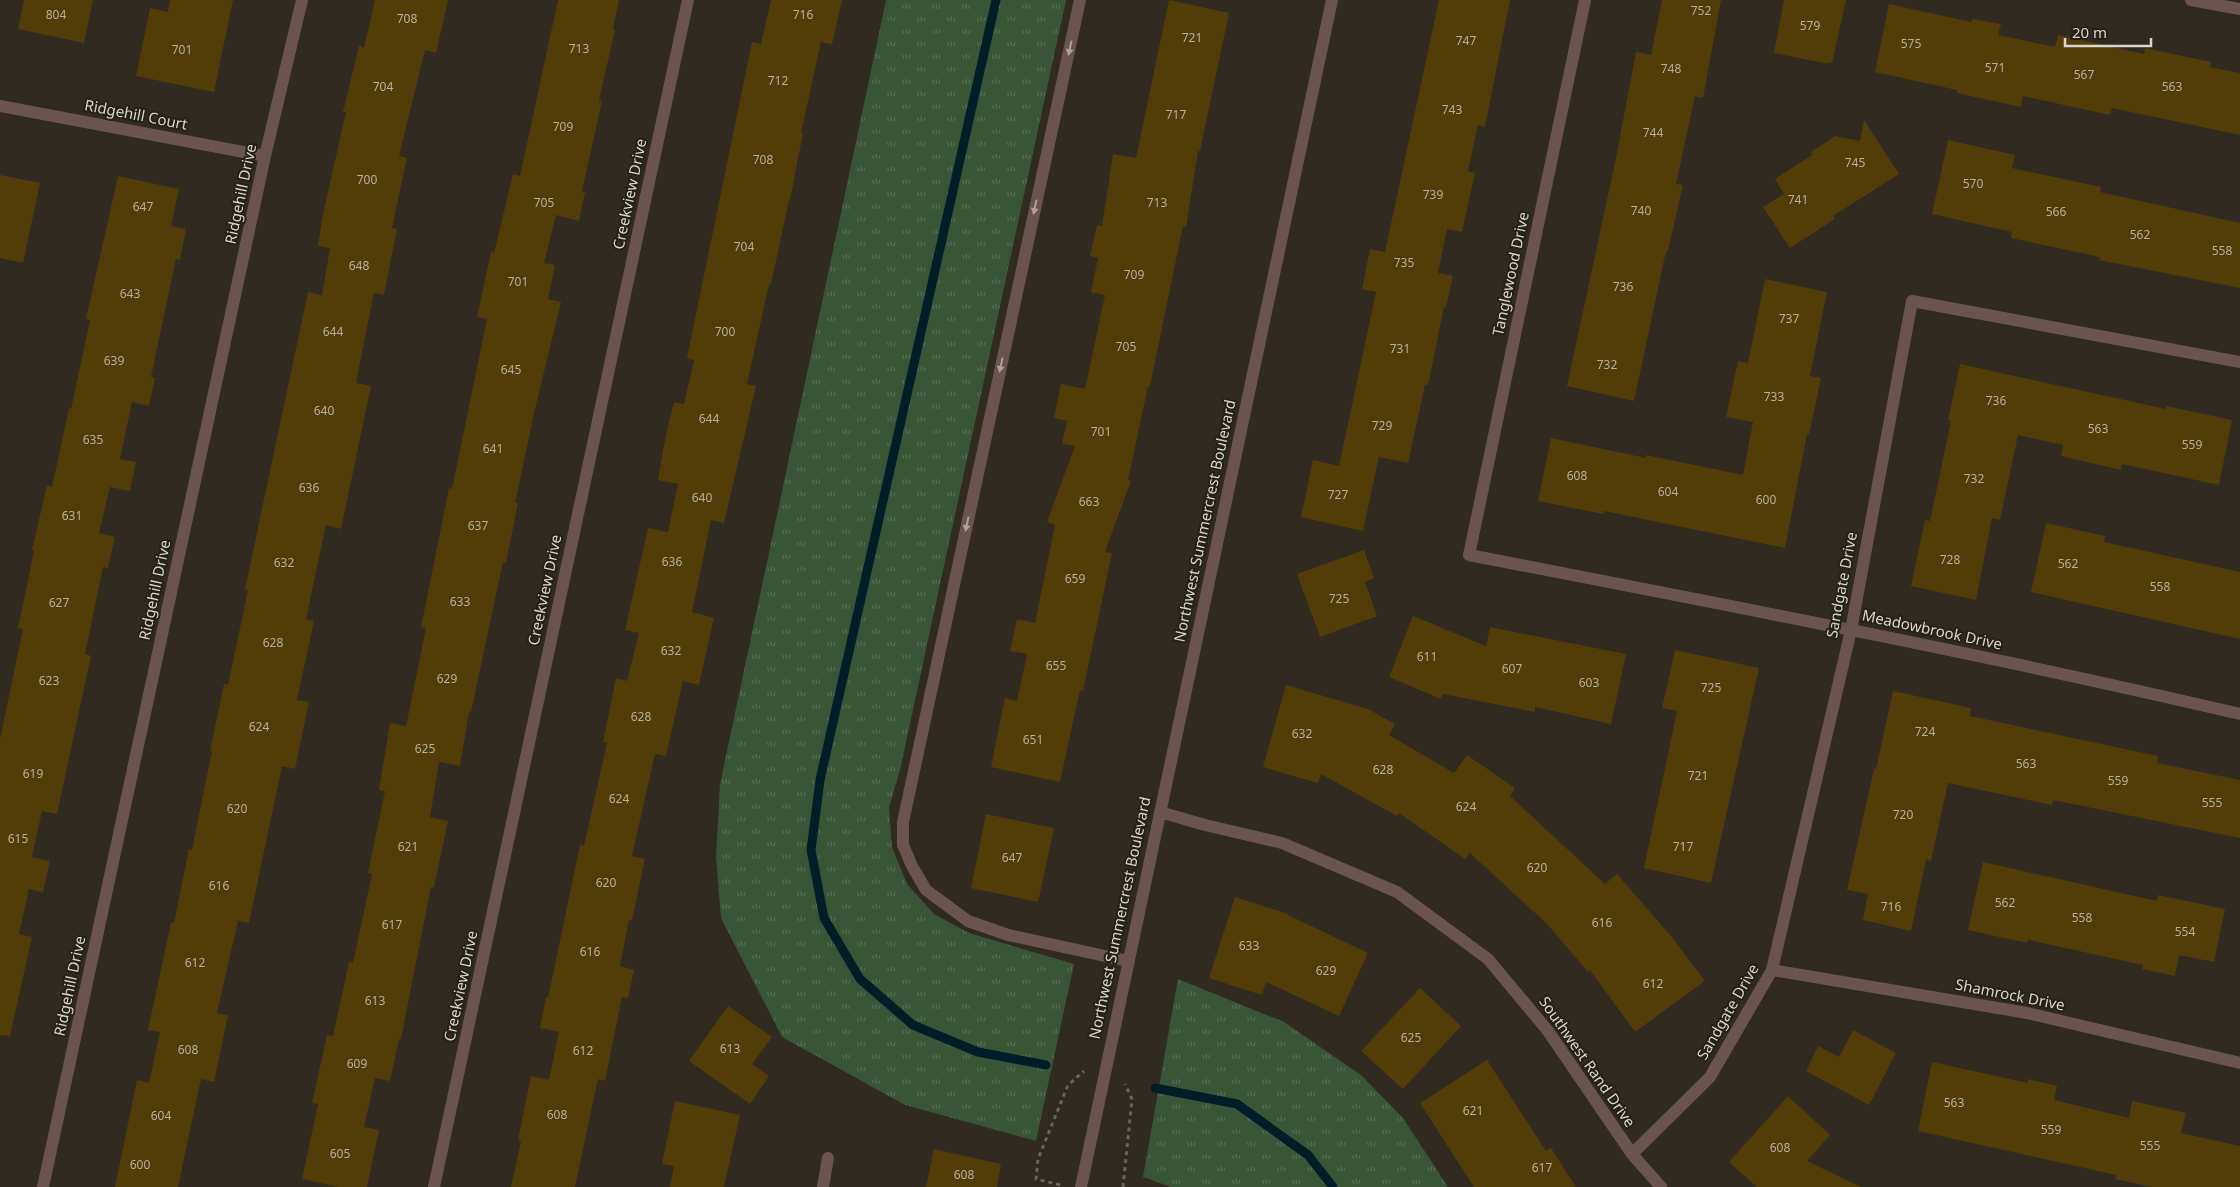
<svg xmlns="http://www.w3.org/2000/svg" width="2240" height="1187" font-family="'Noto Sans',sans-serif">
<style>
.grass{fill:url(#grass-tufts)}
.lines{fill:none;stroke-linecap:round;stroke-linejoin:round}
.stream{stroke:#001d28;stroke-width:9}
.building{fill:#523d08}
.path{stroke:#69635b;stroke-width:3;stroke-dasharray:4 4;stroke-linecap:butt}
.minor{stroke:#6b544e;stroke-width:12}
.oneway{fill:#ada19b}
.labels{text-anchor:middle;stroke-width:4;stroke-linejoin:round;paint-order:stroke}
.number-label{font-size:12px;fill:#b7af9d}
.street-label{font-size:15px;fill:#d9d5cf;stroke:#262117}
</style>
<defs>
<pattern id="grass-tufts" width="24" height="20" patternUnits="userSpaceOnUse" patternTransform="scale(1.25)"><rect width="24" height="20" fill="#385536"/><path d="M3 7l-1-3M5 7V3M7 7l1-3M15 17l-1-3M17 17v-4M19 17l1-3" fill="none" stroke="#546d52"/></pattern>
</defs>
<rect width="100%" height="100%" fill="#302a20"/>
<!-- grass -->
<path class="grass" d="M886,0h180l-166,770 -11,38 3,39 15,37 27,30 35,19 105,31 -38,177 -131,-36 -123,-68 -61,-119 -5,-61 4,-73z
M1178,979l106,43 77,53 42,43 45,69h-277l-28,-10z"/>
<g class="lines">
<!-- stream -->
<path class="stream" d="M996,0l-176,780 -9,70 13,68 36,61 53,46 65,27 68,13
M1155,1088l82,16 71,51 25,32"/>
</g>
<!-- building -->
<path class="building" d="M24,0h69l-9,43 -66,-14z
M170,0h63l-19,92 -78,-16 14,-68 18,4z
M375,0h73l-12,53 -11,-3 -26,106 8,2 -15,70 5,1 -13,66 -10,-2 -18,90 15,3 -30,143 -15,-4 -20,94 8,2 -17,79 12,2 -14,67 -13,-3 -33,157 -11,-2 -21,92 11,2 -14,67 -13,-3 -23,108h-63l22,-107 12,3 11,-51 -12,-2 23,-107h3l15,-74 3,1 20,-99h-2l14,-67 4,1 20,-95 -3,-1 63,-297 14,3 8,-47 -12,-2 5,-32 23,-102h-3l16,-66 5,2z
M558,0h61l-6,29 2,1 -16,70 3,1 -20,90 3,1 -6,29 -23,-6 -12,48 11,2 -7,34 13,3 -26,107 -20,94h3l-12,60 -3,-1 -32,150h-2l-9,54 -21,-4 -9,55 18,4 -14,66h-3l-30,152h-2l-9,42 -15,-3 -11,49 15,3 -12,57h-29l-36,-8 16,-75 -6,-1 15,-68 6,1 16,-74 4,1 19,-89 -4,-1 17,-82 -6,-1 11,-67 16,3 20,-98 -5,-1 28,-139 3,1 35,-170 -10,-2 14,-65 3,1 19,-79 7,2z
M771,0h71l-10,44 -11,-2 -20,91h2l-13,67h-1l-18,84h-2l-22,100 9,2 -32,137 -13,-3 -19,92 22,6 -15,67 -16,-4 -17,75 -11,-2 -23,102 13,3 -13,61h-3l-9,46 14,4 -6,28 -6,-1 -17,84 -7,-2 -23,108h-64l10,-46 -3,-1 13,-64 18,4 10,-48 -19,-4 6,-31 2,1 32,-153 4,1 23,-103 -4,-1 13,-64 11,3 12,-48 -14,-3 23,-102 20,4 10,-48 -20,-4 8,-46 8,-32 10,2 10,-44 -7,-2 65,-316 9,2z
M1169,0l60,13 -29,138h-2l-12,76 -3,-1 -33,160h-2l-20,94 3,1 -26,71 7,1 -29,138 -3,-1 -20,92 -69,-15 14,-69 12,3 10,-47 -17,-3 7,-32 18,4 20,-98 -8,-3 28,-76 -13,-2 5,-23 -13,-3 7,-34 24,5 20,-94 -14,-3 7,-34 -8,-2 7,-31 5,1 11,-72 23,4z
M1439,0h71l-25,127 -7,-2 -10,46 7,2 -13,59 -15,-3 -9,44 15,3 -7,31h-2l-16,78h-3l-17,78 -29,-6 -16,74 -62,-14 12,-57 26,6 37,-174 -14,-3 8,-40 15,3z
M1662,0h59l-18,98 -8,-2 -19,88 7,1 -15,66h-2l-32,150 -67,-15 49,-228 20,-106 15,3z
M1784,0h62l-14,63 -6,-1 2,2 -54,-11z
M1889,4l82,18 1,-3 29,5 -3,11 57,12 3,-12 86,19 1,-6 66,14 -1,5 30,6v62l-128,-27 -2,7 -87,-19 -2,11 -64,-14v-3l-82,-18z
M1864,120l35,54 -66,42 2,3 -45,29 -27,-41 21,-13 -9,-15 37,-24 -1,-3 24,-16 25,5z
M1948,140l67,15 -3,13 89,19 -1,5 140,31v65l-141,-28 1,-3 -89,-19 1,-6 -80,-18z
M0,175l40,8 -17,80 -23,-5z
M118,176l61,13 -8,37 15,3 -6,31 -4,-1 -25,118 4,1 -6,28 -17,-4 -12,57 16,3 -6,29 -20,-4 -11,46 16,4 -7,31 -5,-1 -18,87 6,2 -34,158 -15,-3 -10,46 18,4 -7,31 -14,-3 -10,45 13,3 -22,99 -10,-1v-296l23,-110 -5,-1 16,-77 -2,-1 15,-65 5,2 17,-79 2,1 19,-89 -4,-1z
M1765,279l62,13 -17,84 11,2 -12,57 -2,-1 -22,114 -181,-37 -1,3 -65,-13 13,-63 95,20v-3l97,20 10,-53 -27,-5 12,-56 10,2z
M1960,364l206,45v-3l66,14 -13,65 -97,-21 -1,6 -60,-14 2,-11 -45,-10 -18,85 -8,-2 -16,82 -65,-14 14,-66 5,1 21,-100 -3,-1z
M2046,523l59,13 -1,6 136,30v67l-209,-47z
M1364,550l10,28 -9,4 12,34 -57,21 -23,-63z
M1413,616l73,30 4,-19 136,27 -15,70 -76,-17v5l-92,-18 -2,5 -52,-22z
M1675,650l84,18 -48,215 -67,-15 33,-157 -15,-3z
M1286,685l82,24 27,15 -6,11 65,38 13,-18 48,33 -5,8 95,88 12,-10 54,62 34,45 -70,51 -45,-62 -2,2 -41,-48 -77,-71 -5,6 -66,-46 -2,3 -76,-42 -3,9 -55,-16z
M1893,691l78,17 -1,8 188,40 -1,7 83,17v58l-187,-38 -1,5 -104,-22 -17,78 -5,-1 -15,71 -48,-11 5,-26 -21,-4 27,-121h2z
M986,814l68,14 -16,74 -67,-14z
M1983,862l174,39 1,-6 67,14 -11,53 -35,-7 -4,21 -33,-7 1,-4 -115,-25 -1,3 -59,-13z
M1235,897l53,17v1l80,38 -29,63 -73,-34 -4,13 -53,-17z
M1420,988l41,38 -58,63 -42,-38z
M728,1006l44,31 -20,27 17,12 -19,28 -61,-43z
M1853,1030l43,23 -27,52 -63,-34 12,-25 21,11z
M1487,1060l59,91 5,-3 25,39h-102l-54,-84z
M1932,1062l96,21v-4l29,7 -3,14 75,18 3,-17 54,12 -5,20 59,13v41h-88l-37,-8 1,-4 -198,-44z
M1788,1096l42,39 -23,26 54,26h-104l-28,-25z
M675,1101l65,14 -16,72h-54l4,-21 -12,-2z
M934,1149l67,15 -4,23h-71z"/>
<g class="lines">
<!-- path -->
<path class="path" d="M1060,1185l-24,-6 2,-20 30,-74 16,-14
M1123,1187l9,-88 -7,-15"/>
<!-- minor -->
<path class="minor" d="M1080,0l-177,822v23l9,21 14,24 42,31 40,14 120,26
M1585,0l-116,555c257,50 515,99 771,159
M2191,0l49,9
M0,106l265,50
M1160,812l45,13 77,18 115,49 91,67 60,72 84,123 29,33
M1772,970l255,43 213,50
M1632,1154l78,-77 62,-107 79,-340 61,-329 328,61
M43,1187l222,-1031 37,-156
M434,1187l254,-1187
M823,1187l5,-29
M1081,1187l251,-1187"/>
</g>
<!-- one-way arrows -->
<defs><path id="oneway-solid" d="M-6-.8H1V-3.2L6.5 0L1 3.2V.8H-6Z" transform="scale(1.25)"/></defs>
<g class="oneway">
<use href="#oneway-solid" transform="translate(1070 48) rotate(102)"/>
<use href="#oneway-solid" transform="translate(1035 207) rotate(102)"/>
<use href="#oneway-solid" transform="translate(1001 365) rotate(102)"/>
<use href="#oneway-solid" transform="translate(967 524) rotate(102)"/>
</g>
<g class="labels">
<!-- number labels -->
<g class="number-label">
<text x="1701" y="15">752</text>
<text x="56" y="19">804</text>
<text x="803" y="19">716</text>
<text x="407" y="23">708</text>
<text x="1810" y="30">579</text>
<text x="1192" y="42">721</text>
<text x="1466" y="45">747</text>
<text x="1911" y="48">575</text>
<text x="579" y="53">713</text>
<text x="182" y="54">701</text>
<text x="1995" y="72">571</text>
<text x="1671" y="73">748</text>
<text x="2084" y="79">567</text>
<text x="778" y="85">712</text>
<text x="383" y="91">704</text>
<text x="2172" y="91">563</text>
<text x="1452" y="114">743</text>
<text x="1176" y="119">717</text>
<text x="563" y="131">709</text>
<text x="1653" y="137">744</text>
<text x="763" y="164">708</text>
<text x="1855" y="167">745</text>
<text x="367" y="184">700</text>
<text x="1973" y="188">570</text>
<text x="1433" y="199">739</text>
<text x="1798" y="204">741</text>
<text x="544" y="207">705</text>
<text x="1157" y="207">713</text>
<text x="143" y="211">647</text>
<text x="1641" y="215">740</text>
<text x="2056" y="216">566</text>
<text x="2140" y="239">562</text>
<text x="744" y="251">704</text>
<text x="2222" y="255">558</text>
<text x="1404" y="267">735</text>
<text x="359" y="270">648</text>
<text x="1134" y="279">709</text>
<text x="518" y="286">701</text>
<text x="1623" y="291">736</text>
<text x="130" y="298">643</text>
<text x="1789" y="323">737</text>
<text x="333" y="336">644</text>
<text x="725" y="336">700</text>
<text x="1126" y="351">705</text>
<text x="1400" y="353">731</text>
<text x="114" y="365">639</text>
<text x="1607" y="369">732</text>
<text x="511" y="374">645</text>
<text x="1774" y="401">733</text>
<text x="1996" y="405">736</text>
<text x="324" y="415">640</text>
<text x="709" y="423">644</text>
<text x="1382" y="430">729</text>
<text x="2098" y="433">563</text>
<text x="1101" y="436">701</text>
<text x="93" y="444">635</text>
<text x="2192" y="449">559</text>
<text x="493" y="453">641</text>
<text x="1577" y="480">608</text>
<text x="1974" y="483">732</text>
<text x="309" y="492">636</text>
<text x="1668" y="496">604</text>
<text x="1338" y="499">727</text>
<text x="702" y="502">640</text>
<text x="1766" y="504">600</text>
<text x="1089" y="506">663</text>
<text x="72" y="520">631</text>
<text x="478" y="530">637</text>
<text x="1950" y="564">728</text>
<text x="672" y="566">636</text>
<text x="284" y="567">632</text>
<text x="2068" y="568">562</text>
<text x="1075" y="583">659</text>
<text x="2160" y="591">558</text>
<text x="1339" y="603">725</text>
<text x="460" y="606">633</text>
<text x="59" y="607">627</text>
<text x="273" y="647">628</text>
<text x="671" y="655">632</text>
<text x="1427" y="661">611</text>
<text x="1056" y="670">655</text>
<text x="1512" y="673">607</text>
<text x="447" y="683">629</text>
<text x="49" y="685">623</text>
<text x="1589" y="687">603</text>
<text x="1711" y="692">725</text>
<text x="641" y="721">628</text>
<text x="259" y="731">624</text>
<text x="1925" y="736">724</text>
<text x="1302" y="738">632</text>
<text x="1033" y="744">651</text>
<text x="425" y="753">625</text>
<text x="2026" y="768">563</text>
<text x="1383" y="774">628</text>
<text x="33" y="778">619</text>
<text x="1698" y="780">721</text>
<text x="2118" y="785">559</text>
<text x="619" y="803">624</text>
<text x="2212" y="807">555</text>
<text x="1466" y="811">624</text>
<text x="237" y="813">620</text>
<text x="1903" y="819">720</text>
<text x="18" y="843">615</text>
<text x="408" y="851">621</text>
<text x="1683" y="851">717</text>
<text x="1012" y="862">647</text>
<text x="1537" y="872">620</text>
<text x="606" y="887">620</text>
<text x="219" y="890">616</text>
<text x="2005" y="907">562</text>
<text x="1891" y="911">716</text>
<text x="2082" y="922">558</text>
<text x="1602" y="927">616</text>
<text x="392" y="929">617</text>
<text x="2185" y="936">554</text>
<text x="1249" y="950">633</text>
<text x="590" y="956">616</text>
<text x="195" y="967">612</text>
<text x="1326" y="975">629</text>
<text x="1653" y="988">612</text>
<text x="375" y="1005">613</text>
<text x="1411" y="1042">625</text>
<text x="730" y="1053">613</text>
<text x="188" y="1054">608</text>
<text x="583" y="1055">612</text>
<text x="357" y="1068">609</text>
<text x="1954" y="1107">563</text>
<text x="1473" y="1115">621</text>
<text x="557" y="1119">608</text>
<text x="161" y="1120">604</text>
<text x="2051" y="1134">559</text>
<text x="2150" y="1150">555</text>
<text x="1780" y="1152">608</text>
<text x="340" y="1158">605</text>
<text x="140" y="1169">600</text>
<text x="1542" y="1172">617</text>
<text x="964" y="1179">608</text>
</g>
<!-- street labels -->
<g class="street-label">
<text transform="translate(136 115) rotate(11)" y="5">Ridgehill Court</text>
<text transform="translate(241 194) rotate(-78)" y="5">Ridgehill Drive</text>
<text transform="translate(630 194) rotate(-78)" y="5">Creekview Drive</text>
<text transform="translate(1511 274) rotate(-78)" y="5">Tanglewood Drive</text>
<text transform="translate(1205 521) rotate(-78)" y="5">Northwest Summercrest Boulevard</text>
<text transform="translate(1842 585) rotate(-79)" y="5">Sandgate Drive</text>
<text transform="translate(155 590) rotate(-78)" y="5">Ridgehill Drive</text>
<text transform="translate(545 590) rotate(-78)" y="5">Creekview Drive</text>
<text transform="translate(1932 630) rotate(12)" y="5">Meadowbrook Drive</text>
<text transform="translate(1120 918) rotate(-78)" y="5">Northwest Summercrest Boulevard</text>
<text transform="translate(70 986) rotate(-78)" y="5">Ridgehill Drive</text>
<text transform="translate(461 986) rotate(-78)" y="5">Creekview Drive</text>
<text transform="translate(2010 995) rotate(11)" y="5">Shamrock Drive</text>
<text transform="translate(1728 1012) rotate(-60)" y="5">Sandgate Drive</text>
<text transform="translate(1587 1062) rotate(55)" y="5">Southwest Rand Drive</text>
</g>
</g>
<!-- scale -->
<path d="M2065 38v8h86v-8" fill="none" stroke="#d9d5cf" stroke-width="2.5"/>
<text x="2072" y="38" font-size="15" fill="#d9d5cf" stroke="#262117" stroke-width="4" paint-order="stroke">20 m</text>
</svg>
